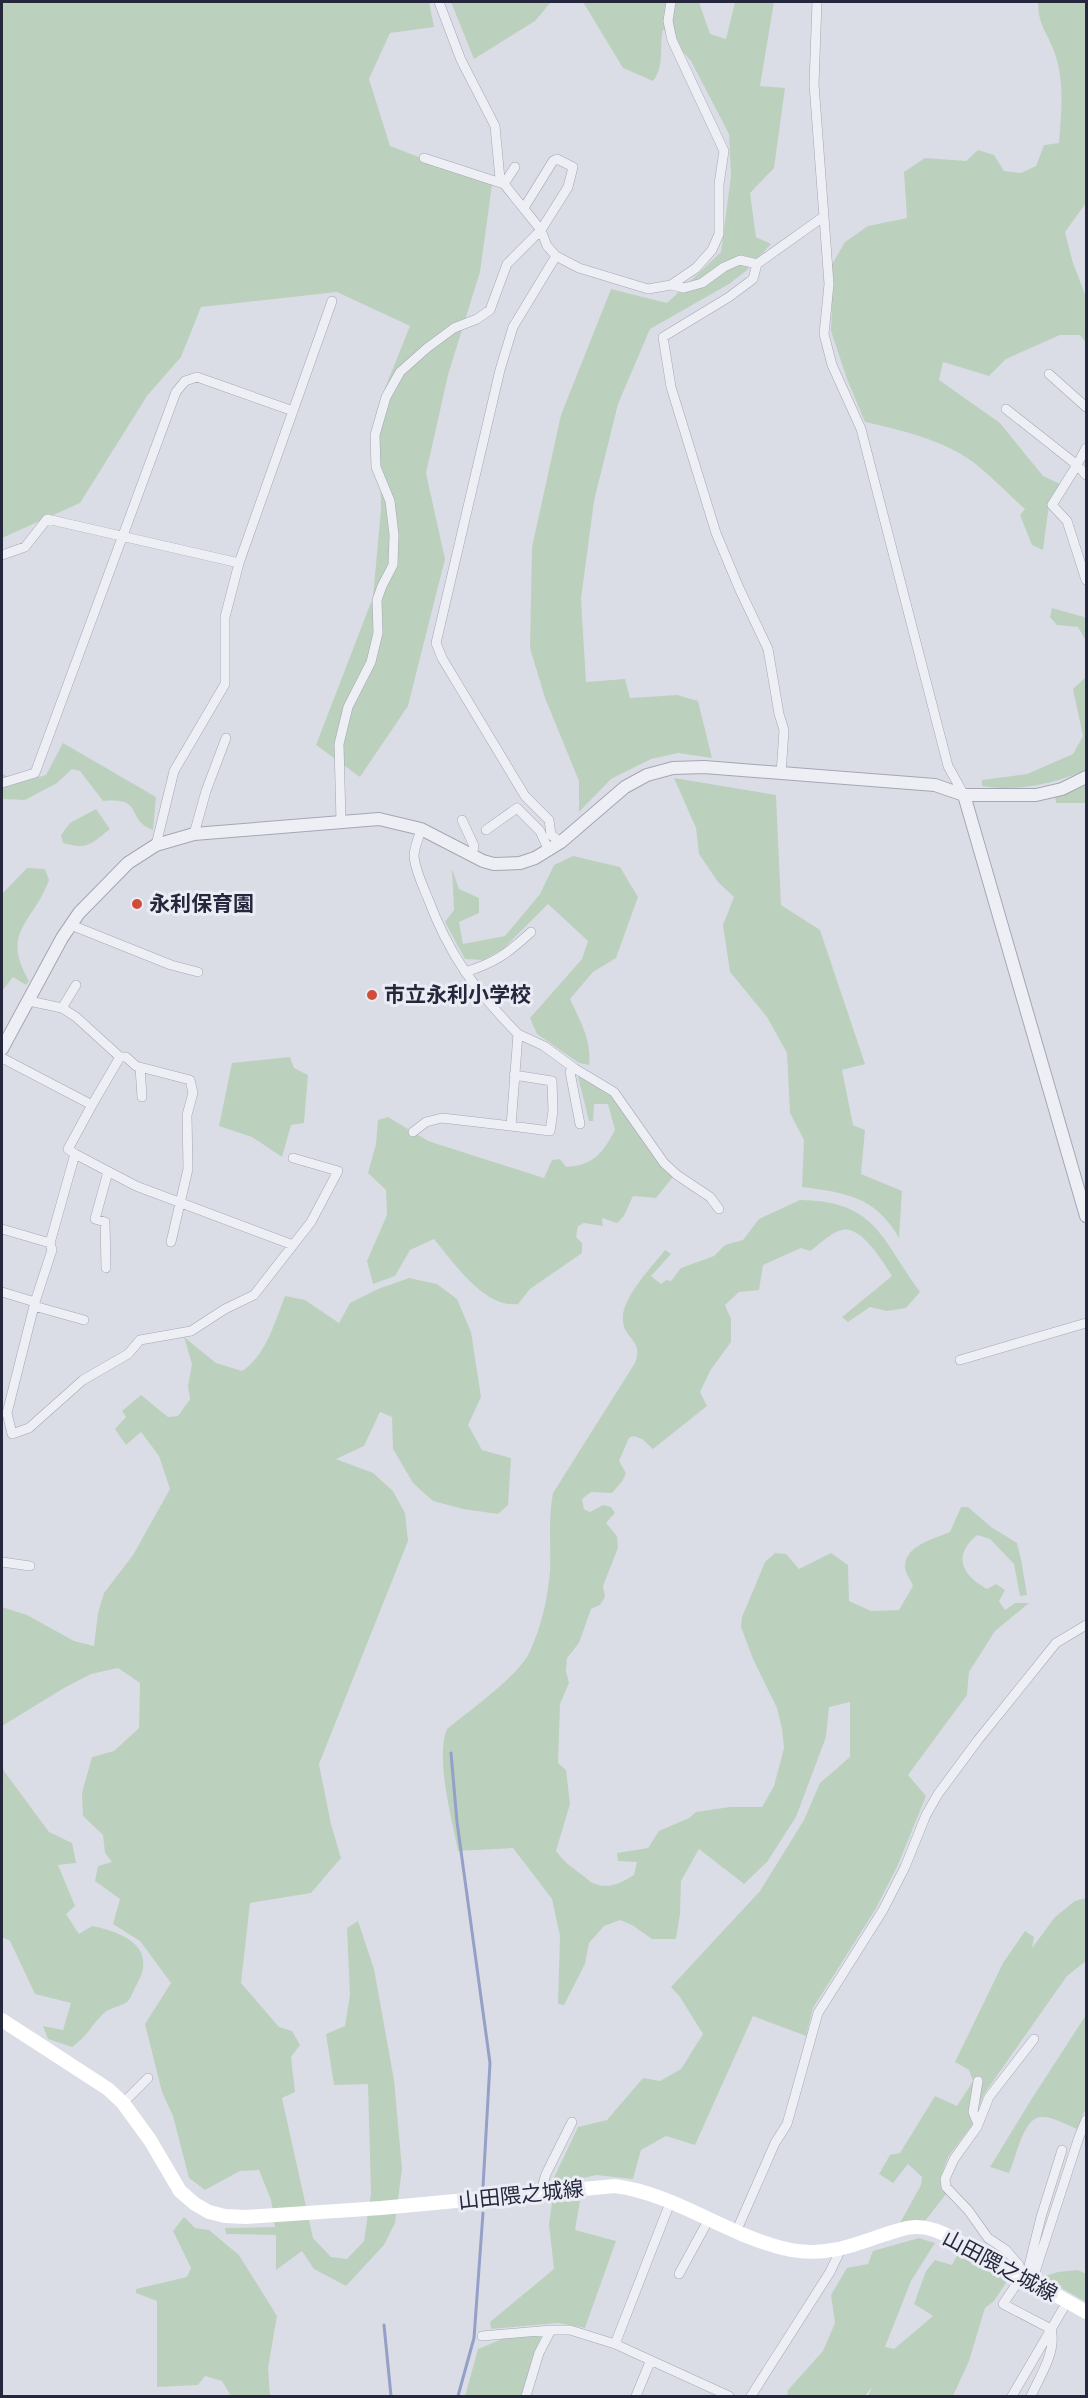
<svg xmlns="http://www.w3.org/2000/svg" width="1088" height="2398" font-family="'Varela Round','Noto Sans JP',sans-serif">
<style>
.green{fill:#bcd1bd}
.lines{fill:none;stroke-linecap:round;stroke-linejoin:round}
.stream{stroke:#94a0c8;stroke-width:3}
.minor-casing{stroke:#a4a6b3;stroke-width:10}
.tertiary-casing{stroke:#a4a6b3;stroke-width:14}
.minor{stroke:#eeeff5;stroke-width:9}
.tertiary{stroke:#eeeff5;stroke-width:12}
.secondary{stroke:#fff;stroke-width:14}
.poi-dot{fill:#d24c3a;stroke:#ebecf4;stroke-width:2}
.labels{text-anchor:middle;stroke-width:6;stroke-linejoin:round;paint-order:stroke}
.poi-label{font-size:21px;font-weight:bold;fill:#25273d;stroke:#ebecf4;text-anchor:start}
.street-label{font-size:21px;fill:#25273d;stroke:#ebecf4}
</style>
<rect width="100%" height="100%" fill="#dbdde6"/>
<!-- green -->
<path class="green" d="M2,2h427l5,25 -44,6 -21,46 21,67 102,39 -12,87 -32,103 -22,98 19,86 -37,147 -48,71 -44,-32 57,-148 8,-88 -2,-106 31,-77 -73,-34 -136,15 -20,50 -34,39 -67,107 -78,35z
M451,2h100l-16,19 -61,38z
M583,2h116l11,32 16,5 9,-37h39l-14,84 25,2 -11,80 -24,25 6,44 15,7 -25,27 -17,13 -79,45 -32,75 -24,97 -13,98 5,83 39,-3 5,19 47,-3 21,6 14,57 -34,-5 -27,6 -40,20 -32,33v-31l-34,-83 -15,-50 2,-101 29,-132 50,-126 56,14 54,-51 10,-76 -2,-42 -38,-73 -28,-32c-4,19 2,37 -10,52l-30,-13z
M1038,2h48v201l-21,29 8,31 13,34v46l-6,-8h-20l-54,24 -17,17 -46,-14 -4,18 61,43 43,53 17,8 -11,21 -6,45 -11,-5 -12,-30 5,-6c-17,-15 -34,-33 -52,-47 -30,-22 -72,-32 -108,-40l-18,-43 -16,-48 1,-27 -2,-36 15,-26 23,-16 39,-8 -3,-46 21,-14 41,3 12,-11 16,5 10,16 17,2 15,-7 8,-21 15,-2c2,-30 6,-60 -4,-89 -7,-21 -17,-28 -17,-52z
M1052,608l32,9 2,3v21l-8,-14 -21,-2 -7,-8z
M1086,677v93c-33,14 -68,22 -104,16v-6l45,-6 46,-20 10,-18 -10,-47z
M63,743l93,54 -3,33c-29,-11 -7,-33 -50,-29l-23,-30 -8,-2 -15,14 -32,17 -23,-1v-25l19,8 25,-7z
M674,778l102,17 5,110 39,25 45,134 -23,6 11,55 12,5 -4,44 41,17 -3,47c-24,-42 -53,-45 -97,-51l2,-47 -14,-27 -3,-60 -20,-36 -37,-45 -7,-47 11,-28 -16,-15 -19,-28 -3,-26z
M1086,783v20h-30l-1,-7z
M96,809l14,20c-19,15 -22,21 -47,14l-2,-8 9,-12z
M573,856l47,11 18,30 -22,61 -23,14 -23,27c10,22 22,41 19,66l-10,-2 -42,-29 -7,-16 52,-59 6,-18 -40,-37 -45,45 -20,11 -18,-1 -20,-37 9,-12 -2,-41 7,20 20,9v15l-20,9 4,22 42,-8 35,-42 14,-29z
M27,868l18,1 4,11c-16,44 -49,51 -20,101l-3,4 -13,-8 -11,14v-97z
M290,1057l4,11 14,7 -4,48 -13,2 -9,32 -30,-20 -33,-11 13,-63z
M578,1077h5l28,17 62,83 -17,21 -23,-2 -9,20 -7,7 -15,-5 1,8 -19,-3 -6,3 -2,11 6,6v10l-52,36 -12,15c-33,5 -65,-42 -84,-65l-24,11 -15,26 -22,8 -6,-23 20,-46 -1,-25 -18,-17 8,-29 2,-24 10,-3 40,24 116,37 8,-18 8,-1 6,8c28,-2 36,-13 49,-37l-7,-26h-14l-1,17h-4z
M800,1200c77,1 81,39 120,92l-14,16 -19,3 -17,-4 -22,15 -6,-5 50,-41c-9,-14 -31,-51 -50,-46 -11,2 -23,15 -32,21l-9,-3 -38,17 -4,25 -20,2 -14,13 6,14v23l-21,29 -10,21 7,14 -54,43 -11,-10 -8,-3 -5,2 -10,23 7,12 -3,7 -11,13 -21,-1 -9,7 2,10 6,3 13,-7 8,2 4,6 -9,10 11,13 1,12 -15,38 2,11 -5,8 -9,4 -12,34 -12,15 -1,13 3,12 -9,21 -2,59 8,7 4,34 -14,47c10,13 13,14 25,23 5,3 7,7 12,9 15,7 28,0 41,-8l3,-13 -19,-1 -1,-8 31,-5 11,-17 30,-13 7,-6 34,-5h32l12,-21 10,-38 -2,-19 -5,-21 -24,-49 -12,-32 1,-10 23,-55 10,-9 11,1 13,15 32,-16 17,12 1,36 22,10 28,-1 14,-24c-2,-6 -8,-13 -8,-19 0,-22 29,-28 45,-35l11,-25h7l23,20 26,16 4,16 6,36 -7,1 -6,-32 -24,-25 -13,-4c-25,21 -15,40 10,54l9,-5 9,6 -6,11 6,9 10,-7h14l-34,28 -26,41 -2,23 -59,80 18,21 -29,71 -22,43 -62,98 -7,28 -53,-20 -58,129 -29,-9 -25,14 -8,29 -37,-4 -46,11 28,-59 29,-7 36,-42 17,3 21,-12 22,-35 -23,-37 -9,-10 89,-96 44,-71 16,-37 30,-26v-55l-21,5 -3,30 -30,80 -29,45 -23,22 -45,-35 -18,32 -1,33 -4,25h-24l-20,-14 -12,-5 -16,6 -15,17 -4,21 -21,41 -6,-1 2,-68 -8,-37 -39,-51 -55,3c-6,-32 -23,-93 -11,-122 22,-18 73,-54 83,-78 11,-23 18,-54 20,-80 1,-26 -2,-52 3,-78l82,-130c9,-23 -11,-24 -12,-42 -3,-22 29,-54 42,-71l6,4 -20,22 10,8 5,-4 5,1 10,-13 33,-12 11,-11 18,-5 16,-21z
M409,1278l28,6 20,15 14,33 10,65 -13,28 14,25 29,8 -3,47 -10,9 -35,-5 -30,-8 -20,-18 -20,-34 -1,-32 -12,-5 -16,34 -28,13 37,14 20,18 12,22 3,28 -89,223 12,60 10,34 -30,35 -61,10 -9,80 38,44 13,4 8,14 -9,12 4,35 -13,6 31,140 18,19 16,2 17,-18 7,-48 -3,-109 -34,1 -8,-51 19,-8 5,-31 -3,-67 11,-7 16,48 20,111 8,89 -7,54 -11,22 -38,41 -32,-17 -12,-18 -26,19v-35l-50,-1 -1,-6 50,-1 -4,-27 -12,-30 -19,1 -35,19 -16,-12 -16,-62 -11,-24 -17,-68 26,-41 -31,-42 -27,-17 7,-25 -25,-18 3,-15 14,-4 -7,-9 -2,-18 -20,-19 -1,-23 10,-36 22,-6 25,-23 1,-45 -22,-15 -27,6 -27,14 -62,38v-119l25,8 47,26 20,5 4,-33 6,-20 29,-38 37,-66 -11,-33 -18,-24 -15,13 -11,-16 11,-12 -4,-6 19,-16 27,22 10,-1 12,-17 -2,-13 4,-22 -8,-27 32,26 26,8c24,-15 33,-50 43,-75l20,4 34,23 11,-20 28,-14z
M2,1763l2,8 45,61 23,11 4,20 -18,2 17,41 -9,8 13,20 13,-8c31,6 66,21 45,58 -3,5 -5,12 -9,17 -6,6 -18,6 -24,12 -13,12 -16,23 -32,34l-24,-8 -5,-13 20,4 8,-27 -36,-9 -25,-53 -8,-4z
M1086,1898v63l-19,15 -83,118 -12,31 -24,32 -8,22 6,15 -21,27 -25,2 21,-38 1,-8 -14,-13 -15,19 -14,-9 11,-19 10,-2 35,-57 22,10 16,-25 -4,-11 -14,-8 48,-99 22,-32 9,6 -2,11 23,-31 20,-16z
M1086,2015v93l-9,21c-10,-4 -26,-13 -36,-12 -18,1 -25,41 -32,56l-19,-6 41,-67z
M580,2201l-5,29 41,11 -31,87 -27,-5 -67,6 -1,-7 64,-53 -5,-44 3,-23z
M184,2217l11,11 14,2 30,25 38,61 -9,52 2,28h-39l-9,-15 -17,-5 -7,9 -41,2v-86l-21,-8v-4l51,-12 4,-9 -18,-37z
M919,2238l16,5 -24,38 -26,66 9,2 39,-33 -19,-12 12,-33 9,-11 17,5 7,-13 51,25 -16,24 -9,7 -16,53 -16,35h-85l4,-9 -7,9h-78l1,-6 35,-39 12,-28 -4,-28 16,-27 21,-4 5,-13z
M1078,2270l8,4v28l-44,-25 16,-5z
M543,2334c-12,20 -14,41 -22,62h-56l13,-47 24,-10z"/>
<g class="lines">
<!-- stream -->
<path class="stream" d="M451,1753l6,69 33,241 -7,124
M384,2325l7,71
M458,2396l16,-58 9,-125"/>
<!-- minor casing -->
<g class="minor-casing">
<path id="minor" d="M439,2l22,58 34,66 5,53 41,51 6,16 9,10 23,12 69,21 23,-4 13,3 18,-5 22,-16 16,-7 17,4
M671,2l-3,19 4,19 52,111 -5,33v50l-7,16 -16,18 -25,17
M817,2l-3,82 15,200 -5,50 8,31 29,64 87,337 16,29
M424,158l80,26 11,-17
M556,256l-43,71 -13,43 -64,273 6,15 83,138 24,24 2,15 10,7
M1049,374l37,33
M1006,409l71,56 9,-17
M1086,475l-9,-10 -25,40 15,16 19,59
M2,555l23,-8 22,-28 192,44
M781,774l3,-44 -5,-16 -11,-65 -29,-61 -23,-55 -45,-146 -8,-50 66,-40 24,-18 4,-15 66,-47
M2,783l33,-10 141,-381 9,-11 12,-4 96,34
M462,820l12,26 -2,9
M341,822l-2,-78 9,-37 23,-45 7,-29 -1,-33 5,-14 11,-21 1,-30 -4,-34 -14,-34 -1,-32 11,-38 14,-25 27,-24 27,-20 23,-9 13,-9 17,-46 34,-34 27,-43 5,-20 -16,-8 -4,2 -29,47
M486,830l31,-22 23,23 9,20
M194,834l12,-43 20,-53
M156,845l18,-74 51,-87v-67l14,-54 93,-262
M71,925l100,40 27,7
M465,972c30,-9 43,-19 66,-40
M29,1001l33,7 14,9 44,40h6l10,9 54,14 3,13 -6,22 1,54 -17,73
M62,1008l14,-23
M518,1034l26,12 30,22 40,24 50,71 13,12 33,22 9,12
M2,1058l90,47 -24,44 7,5 -25,89
M140,1067l2,30
M570,1072l10,52
M92,1105l28,-48
M511,1126l39,5 3,-20 -1,-30 -38,-6
M413,1132l13,-10 16,-4 69,8 7,-92c-44,-45 -69,-79 -91,-138 -5,-12 -12,-27 -13,-40 0,-8 5,-19 7,-27
M75,1154l61,32 157,59
M2,1229l48,14 2,7 -17,52 -28,111 5,21 17,-6 54,-48 45,-26 12,-14 51,-9 34,-22 29,-14 57,-73 27,-51 -45,-13
M106,1268l-1,-46 -10,-3 13,-47
M2,1292l33,10
M34,1306l50,14
M960,1360l126,-37
M2,1562l28,4
M978,2081l-5,31 5,12
M123,2103l25,-25
M540,2194l6,-20 26,-52
M736,2232l39,-89 12,-19 31,-111 65,-103 22,-43 21,-52 12,-21 40,-54 78,-97 30,-18
M679,2274l30,-55
M1026,2278l15,-61 21,-67
M1032,2281l47,-144 7,-17
M482,2336l69,-6
M615,2344l55,-141
M526,2396l13,-43 12,-23h19l45,14 114,52
M636,2396l14,-34
M751,2396l79,-124 10,-21
M1012,2396l55,-94
M1031,2396c9,-20 26,-45 20,-67l-48,-25 19,-28 -3,-11 -13,-15 -18,-12 -20,-28 -22,-23 -1,-8 9,-20 23,-32 12,-30 45,-58"/>
</g>
<!-- tertiary casing -->
<g class="tertiary-casing">
<path id="tertiary" d="M964,795l122,421
M2,1049l60,-111 17,-25 49,-50 28,-18 38,-11 185,-15 42,10 62,32 11,3 26,-1 15,-5 26,-16 64,-55 22,-12 26,-7 31,-1 231,18 29,10h72l26,-6 24,-12"/>
</g>
<!-- minor -->
<use href="#minor" class="minor"/>
<!-- tertiary -->
<use href="#tertiary" class="tertiary"/>
<!-- secondary -->
<path class="secondary" d="M2,2020l106,69 15,14 27,37 30,51 15,13 14,8 16,4 21,1 135,-9 234,-22c62,8 115,52 176,64 33,6 58,-3 89,-14 11,-3 24,-9 35,-9 22,-1 45,16 63,26 37,19 73,39 108,59"/>
</g>
<!-- markers -->
<g class="poi-dot">
<circle cx="137" cy="904" r="6"/>
<circle cx="372" cy="995" r="6"/>
</g>
<g class="labels">
<!-- poi labels -->
<g class="poi-label">
<text x="149" y="911">永利保育園</text>
<text x="384" y="1002">市立永利小学校</text>
</g>
<!-- street labels -->
<g class="street-label">
<text transform="translate(521 2195) rotate(-6)" y="7">山田隈之城線</text>
<text transform="translate(1000 2266) rotate(28)" y="7">山田隈之城線</text>
</g>
</g>
<!-- border -->
<rect width="1088" height="2398" fill="none" stroke="#25273d" stroke-width="6"/>
</svg>
